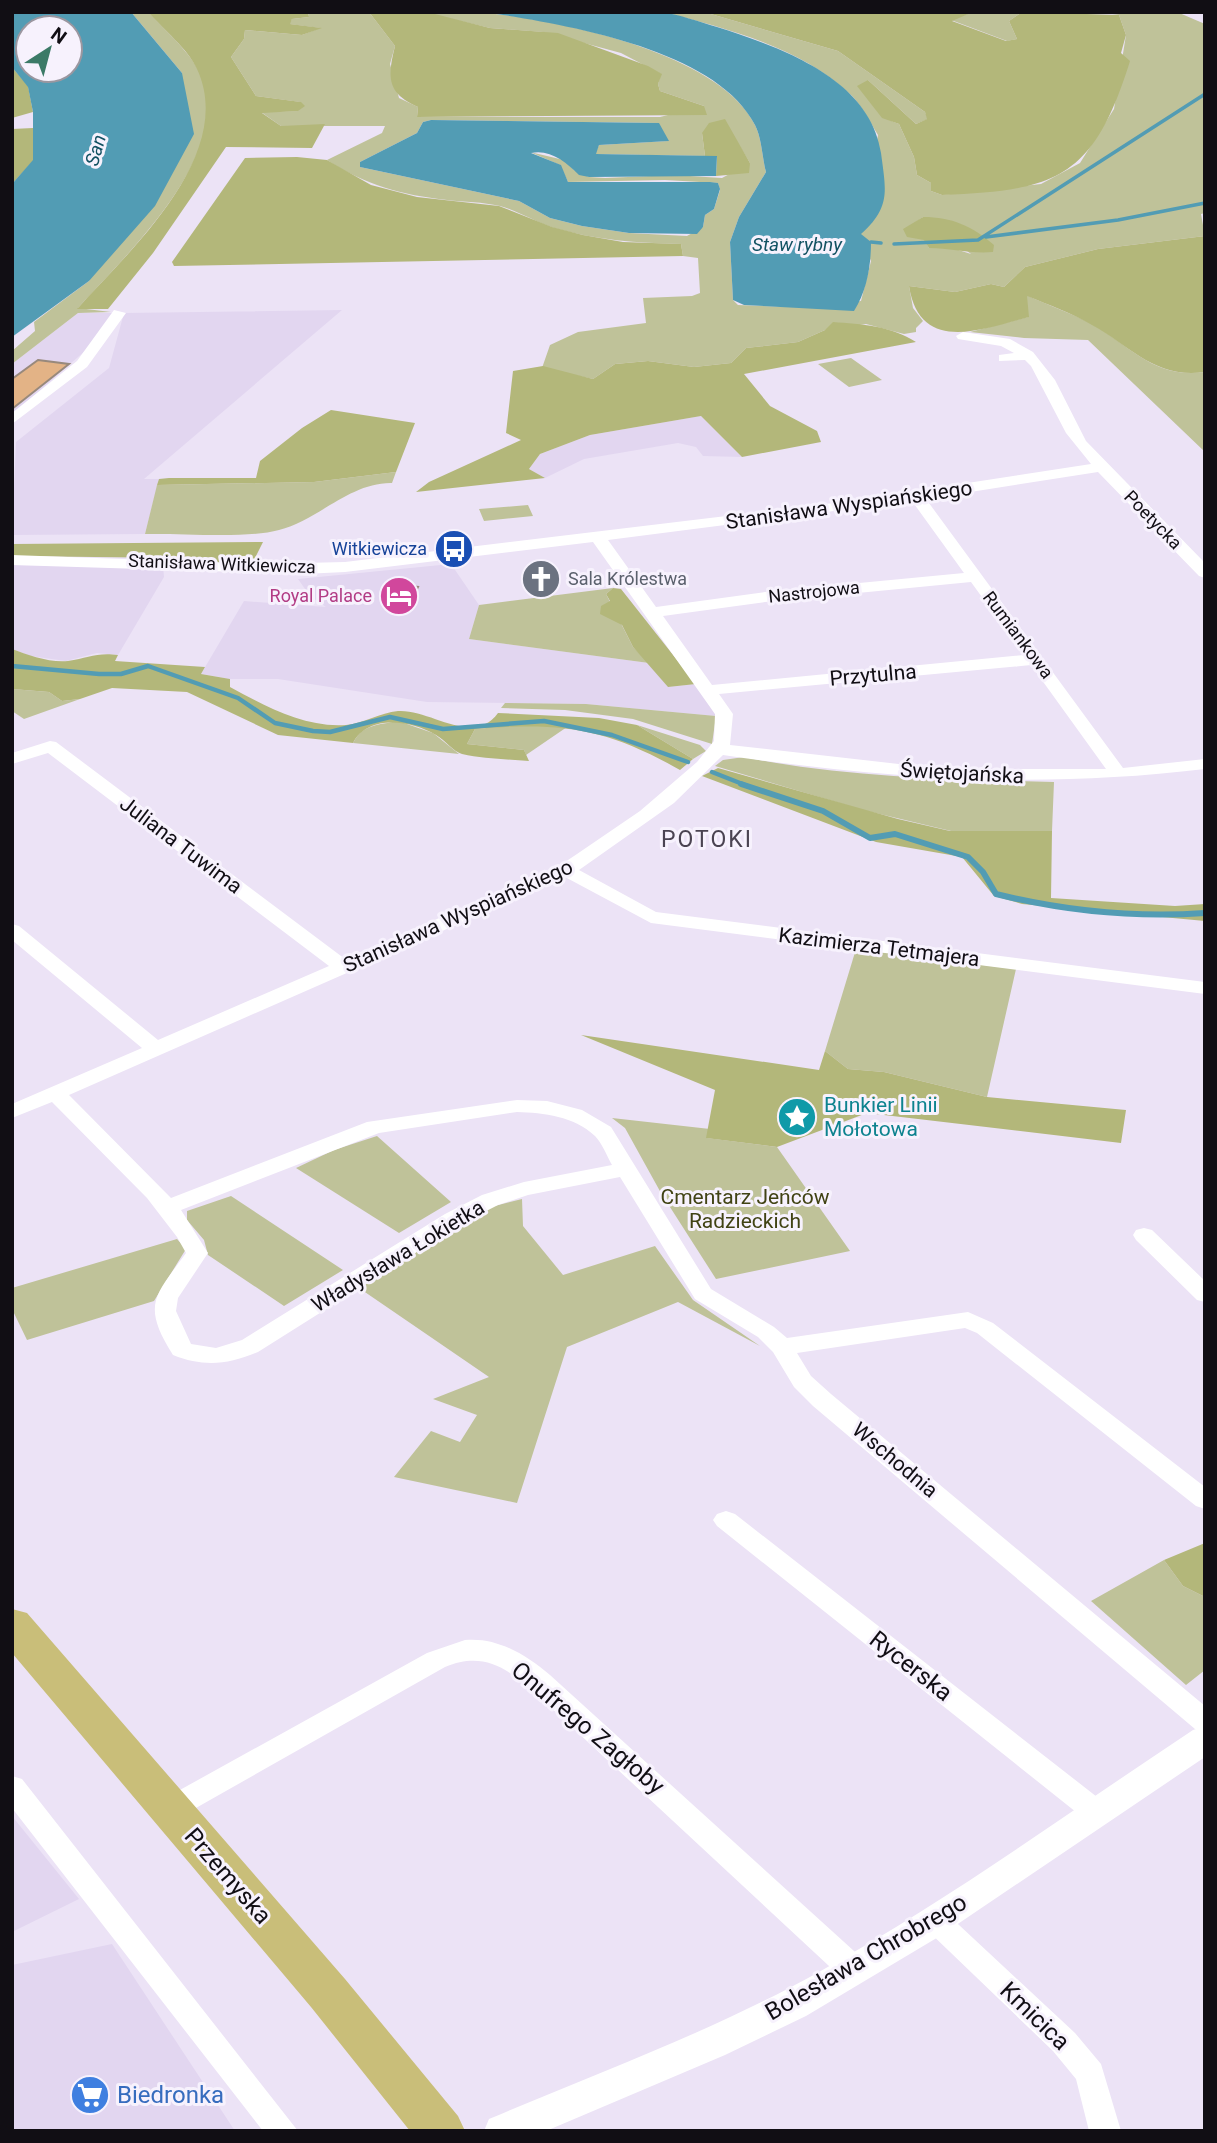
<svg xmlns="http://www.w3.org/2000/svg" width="1217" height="2143" font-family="Roboto,sans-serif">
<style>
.built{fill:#e2d6f0}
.green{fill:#bfc299;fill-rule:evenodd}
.forest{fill:#b3b77a}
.water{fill:#529cb4;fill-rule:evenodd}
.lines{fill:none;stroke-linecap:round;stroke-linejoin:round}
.stream-far2{stroke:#529cb4;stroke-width:3.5}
.stream-far1{stroke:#529cb4;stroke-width:4.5}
.stream{stroke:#529cb4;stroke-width:6}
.building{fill:#e3b386;stroke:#98897c;stroke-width:2}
.minor{fill:#fff;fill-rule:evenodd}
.tertiary{fill:#fff;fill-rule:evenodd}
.primary{fill:#c9be79;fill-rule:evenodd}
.labels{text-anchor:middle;stroke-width:6;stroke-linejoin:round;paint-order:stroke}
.far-street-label{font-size:18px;fill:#110e14;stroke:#f7f2fd}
.far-transit-label{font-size:18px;fill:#164399;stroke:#f7f2fd;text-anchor:end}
.far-worship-label{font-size:18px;fill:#5b616d;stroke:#f7f2fd;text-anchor:start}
.far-hotel-label{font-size:18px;fill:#b23c85;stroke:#f7f2fd;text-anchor:end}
.far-water-label{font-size:19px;font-style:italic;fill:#125162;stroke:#f7f2fd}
.street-label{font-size:21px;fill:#110e14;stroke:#f7f2fd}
.culture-label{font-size:21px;fill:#0d838f;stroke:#f7f2fd;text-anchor:start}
.park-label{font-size:21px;fill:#414314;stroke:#f7f2fd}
.neighbourhood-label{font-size:23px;letter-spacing:2px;fill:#4b4452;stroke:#f7f2fd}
.near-street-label{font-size:24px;fill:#110e14;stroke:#f7f2fd}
.near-shop-label{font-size:24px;fill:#366cbe;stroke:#f7f2fd;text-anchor:start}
</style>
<rect width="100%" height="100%" fill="#ece3f6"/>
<!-- built -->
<path class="built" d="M342,310l-198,169h15l-14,55 -133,1 4,-93 93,-74 15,-55z
M78,313h36l-20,30 -82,72v-51z
M701,416l41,41 -39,-1 -7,-9 -18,-4 -94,16 -39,19 -16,-9 11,-15 50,-19z
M451,564l28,41 -10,34 180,24 19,24 28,-3 20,32 -130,-12 -159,-2 -149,-23h-48l-29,-5 43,-73 82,6 -16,-11 -12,-17z
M12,565l151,2 1,10 -46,78 -21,-2 -31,8 -36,-5 -18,-7z
M12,1816l67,83 -67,33z
M112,1944l123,187h-223v-166z"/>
<!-- green -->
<path class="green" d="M131,12h17c21,23 55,50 59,82 10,76 -82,162 -129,214l33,4 -33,1 -66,51v-13l23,-20 -1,-9 55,-41 93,-208z
M308,12h61l26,34 -5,18 9,34 19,9 -1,10h243l44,-11 -44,-15 -2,-7 3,-10 -40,-21 -78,-21 -53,-4 -68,-16c21,0 43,-2 64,1 73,7 234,40 269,112 7,14 7,32 11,47l-27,45 -9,25 3,58 5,5 52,2 71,-6 10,-40 -11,-26 18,-100c-8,-13 -16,-29 -27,-40 -50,-48 -123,-66 -188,-83h41l134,39 87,61 3,7 -12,5 -48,-44c4,26 6,35 31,44l15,33 3,18 14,8v8l11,4 99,-11 39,-21 34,-54 12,-74 -7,-20 -21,-3h79l28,12v189l-4,1 4,22 -107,13 -73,18 -21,20 -13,-3 -36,8 -46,-6 4,22 10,13 -7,7v4l-12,2 -38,-10 -41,6 -27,12 -52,6 -15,15 -37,4 -46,-6 -33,3 -22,15 -51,-11 8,-23 28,-13 68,-9 -3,-25 49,-2 8,-3 -2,-35 -15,-2 -2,-12c-44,-1 -85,-4 -127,-16 -19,-6 -36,-17 -54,-22 -17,-4 -36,-4 -53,-6 -45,-5 -82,-15 -120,-40l55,-27 3,-7h-104l-20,-14 37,-1 2,-9 -44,-6 -25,-39 13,-18 1,-9 57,5 18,-7 -31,-4 3,-5 17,-2zM431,120l227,3 10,18 -69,4 -4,9 110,2 -3,-23 31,2 17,28 -28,15 -48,-3 -69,3 -16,-1 -15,-7 -10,-10 -34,-8 30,13 8,17 97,-2 53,3 2,7 -6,19 -9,6 -2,12 -16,9 -58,-3 -47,-7 -32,-8 -31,-17 -159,-34v-5l57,-29 6,-11zM923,217l48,37 -19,-6h-23l-13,-26z
M973,12h49l-13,9 8,18 -10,2 -56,-21z
M1026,295c22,10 45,18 66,29 40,23 62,55 113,48v80l-117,-112 -64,-2 -54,-6 58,-15z
M851,358l31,22 -33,7 -31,-23z
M396,472l-4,11c-42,-1 -75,38 -113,47 -32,9 -99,3 -134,4l12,-49 157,-3z
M528,505l5,11 -49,5 -5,-12z
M613,588l-7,6 27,53 16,16 -180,-24 10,-34z
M12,689l37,3 13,9 18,-2 -56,20 -12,-8z
M505,703l81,1 130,12 -4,28 -79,-25 -68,-9 -64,-2z
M398,721l35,12 26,21 -106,-11c10,-19 25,-18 45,-22z
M535,724l32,3 -41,28 -2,-5 -57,-6 8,-15z
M637,725l63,20 6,6 -13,8z
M744,757c101,21 207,22 310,25l-2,49h-101l-88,-21 -148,-44 8,-6z
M856,949l160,20 -29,128 -103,-25 -36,-3 -23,-18z
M612,1118l98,11 -3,9 70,9 73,104 -134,28 -55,-86 -36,-65z
M377,1136l74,66 -52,31 -103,-65 38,-18z
M231,1196l112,74 -59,36 -76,-51 -4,-15 -17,-20v-9z
M522,1199l1,27 40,49 92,-29 38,54 67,46 -82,-44 -111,45 -50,156 -123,-26 37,-46 29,11 17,-27 -44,-16 56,-22 -130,-89 128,-80z
M177,1239l9,10 -32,52 -127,39 -15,-31v-21z
M1164,1560l19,26 22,11v73l-19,15 -95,-84z"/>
<!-- forest -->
<path class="forest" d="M148,12h160l1,5 -17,2 -2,5 32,4 -20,7 -57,-5 -1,9 -13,18 25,39 45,6 4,4 -7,5 -36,2 19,13 44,-2 -13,24 -86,-1 -73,106 -45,56h-31c52,-58 160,-154 120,-240 -9,-20 -34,-40 -49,-57z
M369,12l62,1 59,15 68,5 90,33 14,8 -4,10 2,7 44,15 3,9 -290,2 1,-10c-31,-14 -31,-29 -23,-61z
M704,12h269l-21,9 54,20 11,-2 -8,-18 13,-9 97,3 7,20 -5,18 9,8c-36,115 -71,130 -188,134l-11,-4v-8l-14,-8 -3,-18 -15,-33 -17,-6 -25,-32 11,-6 48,44 11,-5 -2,-7 -87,-61z
M12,67l16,19 5,26 -21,6z
M725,119l25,44 -1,10 -33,3 1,-20h-12l-3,-23 7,-10z
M33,128v33l-21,23v-55z
M297,157l30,3 44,25 46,12 82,9 53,21 31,8 40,7 58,2 2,12 -509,10 -2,-4 73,-104z
M923,217c29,0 49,9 71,28l-1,7c-23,2 -42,-4 -64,-4l-5,-8 -17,-3 -4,-8z
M1205,236v136c-50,7 -73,-25 -113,-47 -20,-12 -43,-20 -65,-29l2,21c-47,12 -109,38 -120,-31l46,6 36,-8 13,3 21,-20 73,-18z
M833,322c28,2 59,4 83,20l-172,32 26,32 47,25 4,11 -79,15 -41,-41 -111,19 -50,19 -11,15 16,9 -129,14 13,-10 92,-42 -15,-7 7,-62 30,-5 50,13 22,-15 33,-3 46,6 37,-4 15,-15 52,-6 27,-12z
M331,410l84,13 -19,49 -82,10 -157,3 2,-6 10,-1h87l4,-17 42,-33z
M263,542l-12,24 -74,-8 -165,-2v-12z
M613,588l8,1 75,95 -28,3 -35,-40 -11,-22 -22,-11 1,-8 9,-5 -4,-7z
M12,649c16,6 38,14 56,12 20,-3 29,-9 50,-6l-3,6 90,6 -4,7 29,5v8c35,19 74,41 116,38 18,-2 34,-12 52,-14 33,-2 75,36 100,2l101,5 38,7 56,34 -13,11c-75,-43 -120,-48 -205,-41l-8,15 57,6 5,11c-22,-2 -46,-2 -67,-7 -8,-2 -17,-14 -26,-19 -25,-15 -68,-21 -83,8l-75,-8 -91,-43 -75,-4 -32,11 -18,2 -13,-9 -37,-3z
M718,768l180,51 52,12h102l-1,67 124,8 30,-2v17l-183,-17 -28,-8 -32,-39 -86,-15 -174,-66z
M581,1035l238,35 6,-19 23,18 36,3 103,25 139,13 -5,33 -254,-30 -90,34 -71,-9 9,-48z
M1205,1543v54l-22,-11 -19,-26z"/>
<!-- water -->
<path class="water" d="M12,12h119l51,61 12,61 -39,72 -66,75 -77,56v-153l21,-24v-48l-5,-25 -16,-20zM28,28h42v42h-42z
M484,12c59,0 118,-4 176,0 19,2 39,10 57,15 63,20 153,51 164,126 5,38 10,54 -20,81l10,8c0,23 -4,49 -17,69l-110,-6 -11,-5 -3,-58 9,-25 27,-45c-4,-15 -4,-33 -11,-47 -39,-77 -194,-101 -271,-113z
M431,120l228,3 10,18 -70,4 -3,9 121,2 -1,20 -127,1 -10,-2c-13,-13 -29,-26 -48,-22l30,12 7,17h142l8,1 2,6 -6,20 -9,6 -2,12 -6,7 -68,-1 -47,-7 -32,-8 -31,-17 -159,-34v-5l57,-29 6,-11z"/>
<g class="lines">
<!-- stream-far2 -->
<path class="stream-far2" d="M986,237l132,-17 87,-17
M871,242l10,1
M894,244l84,-4 227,-146"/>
<!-- stream-far1 -->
<path class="stream-far1" d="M12,666l87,8h22l27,-8 90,32 37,25 38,8 17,1 60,-15 53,12 101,-8 68,14 76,27
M712,772l33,13"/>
<!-- stream -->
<path class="stream" d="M741,784l82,27 47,27 25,-4 73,23 15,15 13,22c69,17 138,24 209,19"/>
</g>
<!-- building -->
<path class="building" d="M38,360l31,4 -57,45v-30z
M394,585l24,2 -9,19 -24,-2z"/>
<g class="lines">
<!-- minor -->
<path class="minor" d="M114,310l12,3 -39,54 -75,57v-11l65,-52z
M963,332l47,7 23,13 22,28 31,61 119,122v15l-6,-2 -101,-104 -172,27 197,269 82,-9v10c-167,20 -316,10 -482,-14l-49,48 -95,67 77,42 549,70v12l-554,-71 -86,-46 -496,218 102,103 196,-76 150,-22 30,1 35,9 29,17 100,162 63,38 13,11 181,-26 25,11 212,164v22l-9,-3 -219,-173 -12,-5 -168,25 14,23 20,18 374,312v26l-10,-3 -382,-323 -19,-19 -21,-35 -15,-15 -63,-38 -75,-122 -92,18 -30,10 -37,19 -203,128c-30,13 -55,15 -85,3 -32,-51 -18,-59 13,-102l-9,-16 -30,-39 -95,-96 -40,16v-14l130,-56 -130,-108v-16l7,2 139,114 171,-74 -281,-213 -36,11v-11l38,-12 6,1 289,217 214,-93 18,-12 63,-43 57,-49 17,-21 1,-27 -122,-172 -248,30 -42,2 -291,-9v-10l250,9 83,-2 505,-61 241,-37 -25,-31 -35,-67 -6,-6 -26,1v-6l15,-2 -13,-7 -43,-7 -2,-3zM912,501l52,72 -199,19 -109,15 -48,-67zM971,582l53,73 -312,30 -49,-69 102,-14zM1031,665l75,104h-163l-213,-24 3,-31 -14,-20zM517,1112c27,1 57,4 78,24 7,7 12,20 17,29l-88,17 -42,13 -37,19 -203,126 -26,8 -25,-4 -15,-33 2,-13 30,-45 -27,-43 198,-77z
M1144,1228l8,2 53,51v21l-8,-2 -61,-60 -3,-5 3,-5z
M726,1511l9,3 371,290 4,8 -4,8 -10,3 -10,-3 -369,-294 -4,-6 4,-6z
M465,1640c33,-3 61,15 85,35l315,286 4,9 -4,9 -11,3 -11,-3 -312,-290c-27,-23 -50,-37 -86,-22l-265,150 -10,3 -10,-3 -4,-8 4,-8 267,-148z
M12,1776l10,3 276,352h-35l-251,-323z
M934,1907l10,4 131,122 26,31 20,67h-32l-13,-52 -23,-28 -129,-124 -5,-8 5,-8z"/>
<!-- tertiary -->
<path class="tertiary" d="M1205,1726v31l-265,179 -134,80 -81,39 -179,76h-62l5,-12c111,-47 224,-88 330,-147 130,-72 250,-160 374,-242z"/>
<!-- primary -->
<path class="primary" d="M12,1609l15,4 318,366 113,137 7,15h-55l-99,-124 -299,-354z"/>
</g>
<!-- icons -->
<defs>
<g id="bus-disc" transform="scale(2.0125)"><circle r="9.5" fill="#1a4fb4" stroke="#f7f2fd"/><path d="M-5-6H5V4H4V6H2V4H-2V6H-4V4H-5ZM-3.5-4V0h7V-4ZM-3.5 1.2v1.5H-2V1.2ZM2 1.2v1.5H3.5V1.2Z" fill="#fff"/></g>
<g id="church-disc" transform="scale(2.0125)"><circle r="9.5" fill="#6b7280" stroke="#f7f2fd"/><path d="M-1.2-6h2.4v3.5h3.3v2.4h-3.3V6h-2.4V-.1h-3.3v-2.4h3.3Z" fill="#fff"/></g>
<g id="hotel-disc" transform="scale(2.0125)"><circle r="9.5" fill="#d1479c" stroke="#f7f2fd"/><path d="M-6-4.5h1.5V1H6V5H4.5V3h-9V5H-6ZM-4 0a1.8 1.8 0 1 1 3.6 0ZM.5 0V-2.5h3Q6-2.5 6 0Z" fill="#fff"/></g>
<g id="sight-disc" transform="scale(2.0125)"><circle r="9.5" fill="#0f9aa8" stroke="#f7f2fd"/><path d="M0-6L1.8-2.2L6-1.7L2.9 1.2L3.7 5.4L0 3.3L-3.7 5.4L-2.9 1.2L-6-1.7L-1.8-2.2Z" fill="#fff"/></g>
<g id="supermarket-disc" transform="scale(2.0125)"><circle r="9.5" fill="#3f7fe0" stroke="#f7f2fd"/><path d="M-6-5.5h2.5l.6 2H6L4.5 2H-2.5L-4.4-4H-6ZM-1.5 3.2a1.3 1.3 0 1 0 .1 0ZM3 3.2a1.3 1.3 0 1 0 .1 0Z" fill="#fff"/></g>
</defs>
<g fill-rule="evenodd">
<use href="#bus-disc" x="454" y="549"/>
<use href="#church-disc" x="541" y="579"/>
<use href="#hotel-disc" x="399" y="596"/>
<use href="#sight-disc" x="797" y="1117"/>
<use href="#supermarket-disc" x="90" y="2095"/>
</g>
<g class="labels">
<!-- far-street labels -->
<g class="far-street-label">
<text transform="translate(1153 520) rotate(46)" y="6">Poetycka</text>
<text transform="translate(222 564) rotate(2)" y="6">Stanisława Witkiewicza</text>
<text transform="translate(814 592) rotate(-6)" y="6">Nastrojowa</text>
<text transform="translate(1018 635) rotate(53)" y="6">Rumiankowa</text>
</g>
<!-- far-transit labels -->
<g class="far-transit-label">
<text x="427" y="555">Witkiewicza</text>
</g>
<!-- far-worship labels -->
<g class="far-worship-label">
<text x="568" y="585">Sala Królestwa</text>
</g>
<!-- far-hotel labels -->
<g class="far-hotel-label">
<text x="372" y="602">Royal Palace</text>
</g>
<!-- far-water labels -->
<g class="far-water-label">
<text transform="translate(95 150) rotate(-74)" y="7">San</text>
<text x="797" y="251">Staw rybny</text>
</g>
<!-- street labels -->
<g class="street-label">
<text transform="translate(849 505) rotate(-8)" y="7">Stanisława Wyspiańskiego</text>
<text transform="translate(873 675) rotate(-5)" y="7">Przytulna</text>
<text transform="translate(962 773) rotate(3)" y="7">Świętojańska</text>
<text transform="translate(181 845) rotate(37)" y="7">Juliana Tuwima</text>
<text transform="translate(458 916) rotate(-24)" y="7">Stanisława Wyspiańskiego</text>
<text transform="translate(879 947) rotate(7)" y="7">Kazimierza Tetmajera</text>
<text transform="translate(398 1256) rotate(-31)" y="7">Władysława Łokietka</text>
<text transform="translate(895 1460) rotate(40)" y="7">Wschodnia</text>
</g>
<!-- culture labels -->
<g class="culture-label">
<text x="824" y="1112">Bunkier Linii<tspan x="824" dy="24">Mołotowa</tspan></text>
</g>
<!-- park labels -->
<g class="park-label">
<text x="745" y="1204">Cmentarz Jeńców<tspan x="745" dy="24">Radzieckich</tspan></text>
</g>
<!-- neighbourhood labels -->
<g class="neighbourhood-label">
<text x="707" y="847">POTOKI</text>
</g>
<!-- near-street labels -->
<g class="near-street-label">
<text transform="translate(911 1666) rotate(38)" y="8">Rycerska</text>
<text transform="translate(588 1728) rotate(40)" y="8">Onufrego Zagłoby</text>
<text transform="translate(228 1876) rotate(49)" y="8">Przemyska</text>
<text transform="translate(866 1957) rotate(-30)" y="8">Bolesława Chrobrego</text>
<text transform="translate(1035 2016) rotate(44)" y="8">Kmicica</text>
</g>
<!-- near-shop labels -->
<g class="near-shop-label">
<text x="117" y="2103">Biedronka</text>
</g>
</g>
<!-- border -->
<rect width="1217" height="2143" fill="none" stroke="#110e14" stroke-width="28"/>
<!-- north arrow -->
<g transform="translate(49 49) rotate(36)"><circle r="33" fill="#f7f2fd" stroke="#9b97a0" stroke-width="2"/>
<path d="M0-5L12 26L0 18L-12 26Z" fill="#3c7a67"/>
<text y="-10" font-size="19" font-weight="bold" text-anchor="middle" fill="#110e14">N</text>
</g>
</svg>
